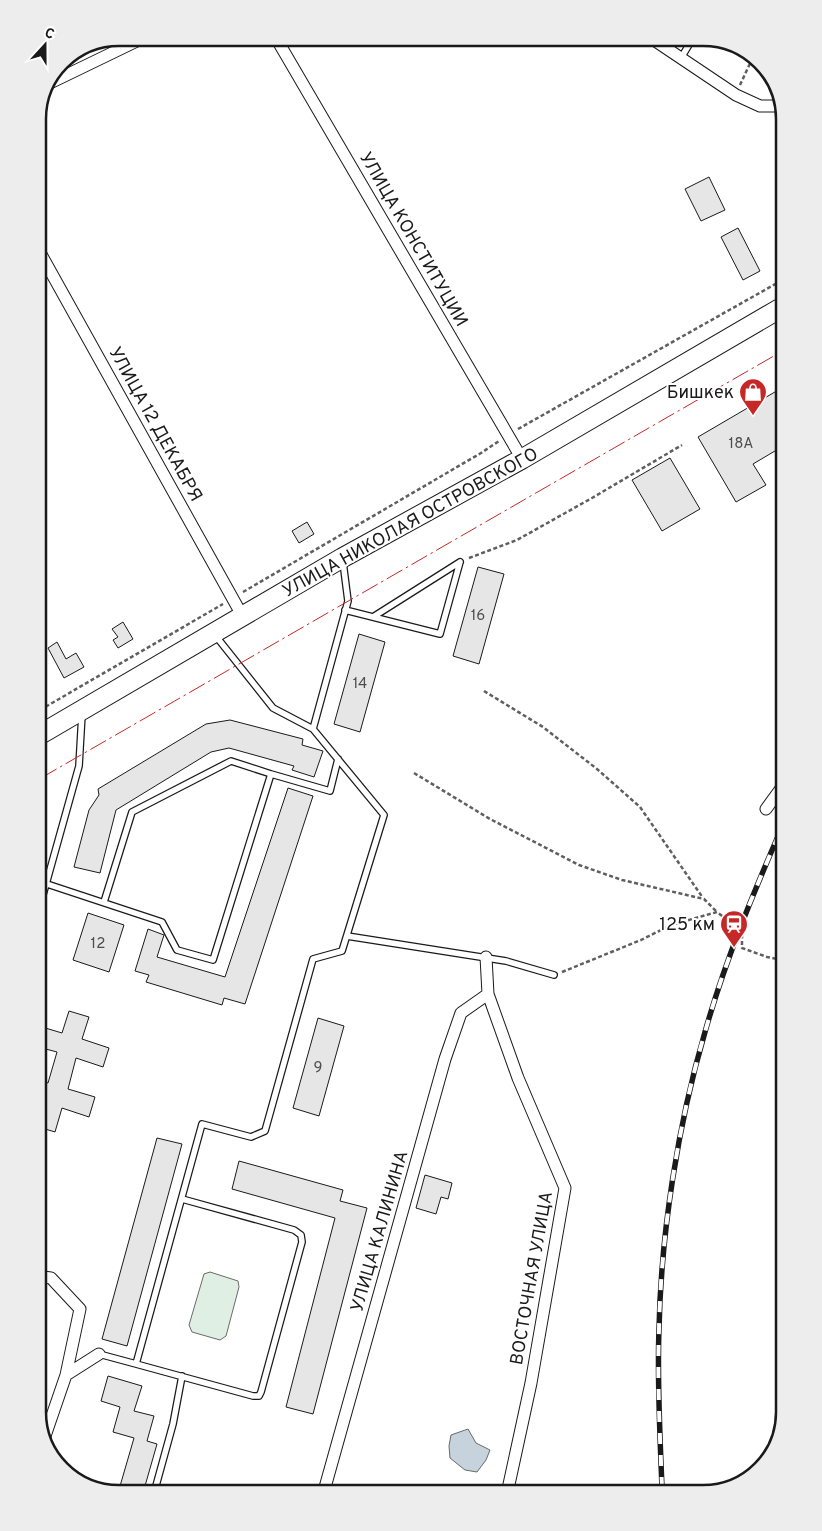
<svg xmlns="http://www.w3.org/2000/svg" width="822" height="1531" font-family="Overpass,sans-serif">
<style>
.green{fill:#e0efe3;stroke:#6a6a6a}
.water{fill:#c6d2dc;stroke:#6a6a6a}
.building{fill:#e6e6e6;stroke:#1a1a1a}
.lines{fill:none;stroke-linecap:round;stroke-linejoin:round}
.lane-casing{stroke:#1a1a1a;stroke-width:8}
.street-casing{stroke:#1a1a1a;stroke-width:13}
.primary-casing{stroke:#1a1a1a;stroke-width:21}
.path{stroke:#5f5f5f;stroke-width:2.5;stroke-dasharray:4 2.5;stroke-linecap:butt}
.lane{stroke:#fff;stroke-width:5.5}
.street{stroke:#fff;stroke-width:11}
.primary{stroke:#fff;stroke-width:19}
.rail-casing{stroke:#1a1a1a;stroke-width:5.5}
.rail{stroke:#fff;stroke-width:4;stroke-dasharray:11;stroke-linecap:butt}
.power{stroke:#c62828;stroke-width:1;stroke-dasharray:18 4 2.5 4;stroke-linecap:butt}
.labels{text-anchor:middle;stroke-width:4;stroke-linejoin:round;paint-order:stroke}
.number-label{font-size:15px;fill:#4d4d4d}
.street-label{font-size:18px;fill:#1a1a1a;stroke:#fff}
.poi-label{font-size:18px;fill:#1a1a1a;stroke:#fff;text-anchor:end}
.rim{fill:none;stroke:#1a1a1a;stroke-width:2.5}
</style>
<rect width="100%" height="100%" fill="#fff"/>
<!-- green -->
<path class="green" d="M210,1272l28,9 1,6 -13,49 -6,4 -28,-8 -3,-7 15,-51z"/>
<!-- water -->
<path class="water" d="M468,1429l8,14 14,7 -4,10 -9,12 -12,-2 -15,-12 -1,-12 2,-11z"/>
<!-- building -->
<path class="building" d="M709,177l16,33 -24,11 -16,-32z
M738,228l22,43 -17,9 -22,-43z
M780,389v59l-27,16 13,21 -30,17 -38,-65z
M670,458l30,51 -38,22 -30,-51z
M307,522l7,12 -15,9 -7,-12z
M478,567l26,7 -25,90 -26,-8z
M123,622l10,17 -15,9 -5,-8 5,-3 -6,-8z
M359,634l26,8 -25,90 -26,-8z
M57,642l9,17 10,-6 8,14 -20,11 -16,-30z
M230,720l73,19 -1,6 21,6 -9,26 -22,-7 2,-4 -65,-18 -18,4 -95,58 -16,63 -26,-6 15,-57 10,-15 -1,-6 108,-65z
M288,788l25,8 -68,208 -21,-6 -2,7 -76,-23 3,-7 -14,-4 13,-42 16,6 -7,22 68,20z
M88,913l36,12 -15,47 -36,-12z
M69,1011l20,6 -7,22 27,9 -6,19 -27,-9 -8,31 27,8 -6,20 -27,-9 -7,24 -13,-4v-47l6,2 9,-31 -15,-4v-21l20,6z
M318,1018l26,8 -25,90 -26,-8z
M157,1138l25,6 -55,202 -25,-7z
M239,1161l104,29 -3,11 27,7 -54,206 -27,-7 49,-189 -103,-29z
M425,1175l27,8 -4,16 -7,-2 -5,17 -20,-6z
M108,1376l34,10 -8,25 20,5 -7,25 10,3 -14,49h-25l16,-55 -21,-6 7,-25 -19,-6z"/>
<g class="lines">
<!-- lane casing -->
<g class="lane-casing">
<path id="lane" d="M681,58l12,-20
M345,610l95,24 20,-72
M373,617l87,-55
M215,635l58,73 40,21
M47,884l115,38 15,28 36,10 58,-186 59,17 8,-32
M41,902l38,-136 3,-52
M104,902l28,-90 99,-51 40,13
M347,936l159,25 48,14
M99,1354l37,10 66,-240 49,13 14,-6 48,-172 29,-8 42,-136 -71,-86 35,-128 -5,-39
M136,1364l117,32h6l2,-4 41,-150 -1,-7 -7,-5 -112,-31
M154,1493l19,-69 9,-48"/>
</g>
<!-- street casing -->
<g class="street-casing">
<path id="street" d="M276,38l246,421
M651,38l85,57 24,11h18
M52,82l91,-44
M38,249l205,368
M766,809l16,-22
M486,957l2,37 30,84 47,110 -34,195 -23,106
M43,1277l8,1 29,31 -14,66
M44,1439l22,-64 33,-21
M324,1491l121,-432 16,-46 27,-19"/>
</g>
<!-- primary casing -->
<g class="primary-casing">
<path id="primary" d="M41,734l301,-176 180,-99 257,-150"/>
</g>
<!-- path -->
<path class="path" d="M740,85l13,-28
M518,429l261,-147
M469,558l48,-18 75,-42 90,-53
M243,592l238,-139 18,-12
M484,691l59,36 54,42 43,38 63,91
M40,710l183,-106
M414,773l76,46 89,46 43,15 82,19 13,13
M562,972l79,-32 30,-15 46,-13 25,19v17l25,9 15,3"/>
<!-- lane -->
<use href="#lane" class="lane"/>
<!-- street -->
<use href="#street" class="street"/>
<!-- primary -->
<use href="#primary" class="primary"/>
<!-- rail casing -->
<g class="rail-casing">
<path id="rail" d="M662,1488c-2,-53 -5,-106 -3,-159 2,-96 19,-205 46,-297 20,-71 48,-138 77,-205"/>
</g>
<!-- rail -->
<use href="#rail" class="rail"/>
<!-- power -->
<path class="power" d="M41,778l738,-425"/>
</g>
<!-- icons -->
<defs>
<g id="shop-pin" transform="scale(1.4375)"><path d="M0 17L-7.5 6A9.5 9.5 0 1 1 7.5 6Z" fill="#c62828" stroke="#fff"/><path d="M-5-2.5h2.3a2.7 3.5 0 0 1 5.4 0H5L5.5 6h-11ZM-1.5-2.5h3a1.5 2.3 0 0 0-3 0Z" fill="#fff"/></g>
<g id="station-pin" transform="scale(1.4375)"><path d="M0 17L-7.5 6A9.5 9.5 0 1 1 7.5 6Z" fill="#c62828" stroke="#fff"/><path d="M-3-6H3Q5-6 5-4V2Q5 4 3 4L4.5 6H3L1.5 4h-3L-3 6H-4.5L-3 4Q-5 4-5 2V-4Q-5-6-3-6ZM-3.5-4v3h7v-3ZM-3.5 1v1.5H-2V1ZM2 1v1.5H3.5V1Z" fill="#fff"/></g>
</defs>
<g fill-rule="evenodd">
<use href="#shop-pin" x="753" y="392"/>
<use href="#station-pin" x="734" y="924"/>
</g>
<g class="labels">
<!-- number labels -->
<g class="number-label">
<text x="741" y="448">18А</text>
<text x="478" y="620">16</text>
<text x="360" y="688">14</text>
<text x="98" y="948">12</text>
<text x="318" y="1072">9</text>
</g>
<!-- street labels -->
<g class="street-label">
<text transform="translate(414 239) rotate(60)" y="6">УЛИЦА КОНСТИТУЦИИ</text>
<text transform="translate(156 424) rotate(61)" y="6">УЛИЦА 12 ДЕКАБРЯ</text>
<text transform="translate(410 522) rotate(-29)" y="6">УЛИЦА НИКОЛАЯ ОСТРОВСКОГО</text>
<text transform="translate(379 1231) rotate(-74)" y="6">УЛИЦА КАЛИНИНА</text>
<text transform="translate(531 1278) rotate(-80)" y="6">ВОСТОЧНАЯ УЛИЦА</text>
</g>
<!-- poi labels -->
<g class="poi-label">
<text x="734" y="398">Бишкек</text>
<text x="715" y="930">125 км</text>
</g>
</g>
<!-- crop -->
<path d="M0 0H822V1531H0ZM119 46H703A73 73 0 0 1 776 119V1412A73 73 0 0 1 703 1485H119A73 73 0 0 1 46 1412V119A73 73 0 0 1 119 46Z" fill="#ededed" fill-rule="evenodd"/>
<path class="rim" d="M119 46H703A73 73 0 0 1 776 119V1412A73 73 0 0 1 703 1485H119A73 73 0 0 1 46 1412V119A73 73 0 0 1 119 46Z"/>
<!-- north arrow -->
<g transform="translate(45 45) rotate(21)" stroke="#ffffff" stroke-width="4" paint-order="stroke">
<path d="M0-4L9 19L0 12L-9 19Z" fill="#1a1a1a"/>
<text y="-8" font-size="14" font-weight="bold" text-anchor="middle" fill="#1a1a1a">С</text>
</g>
</svg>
